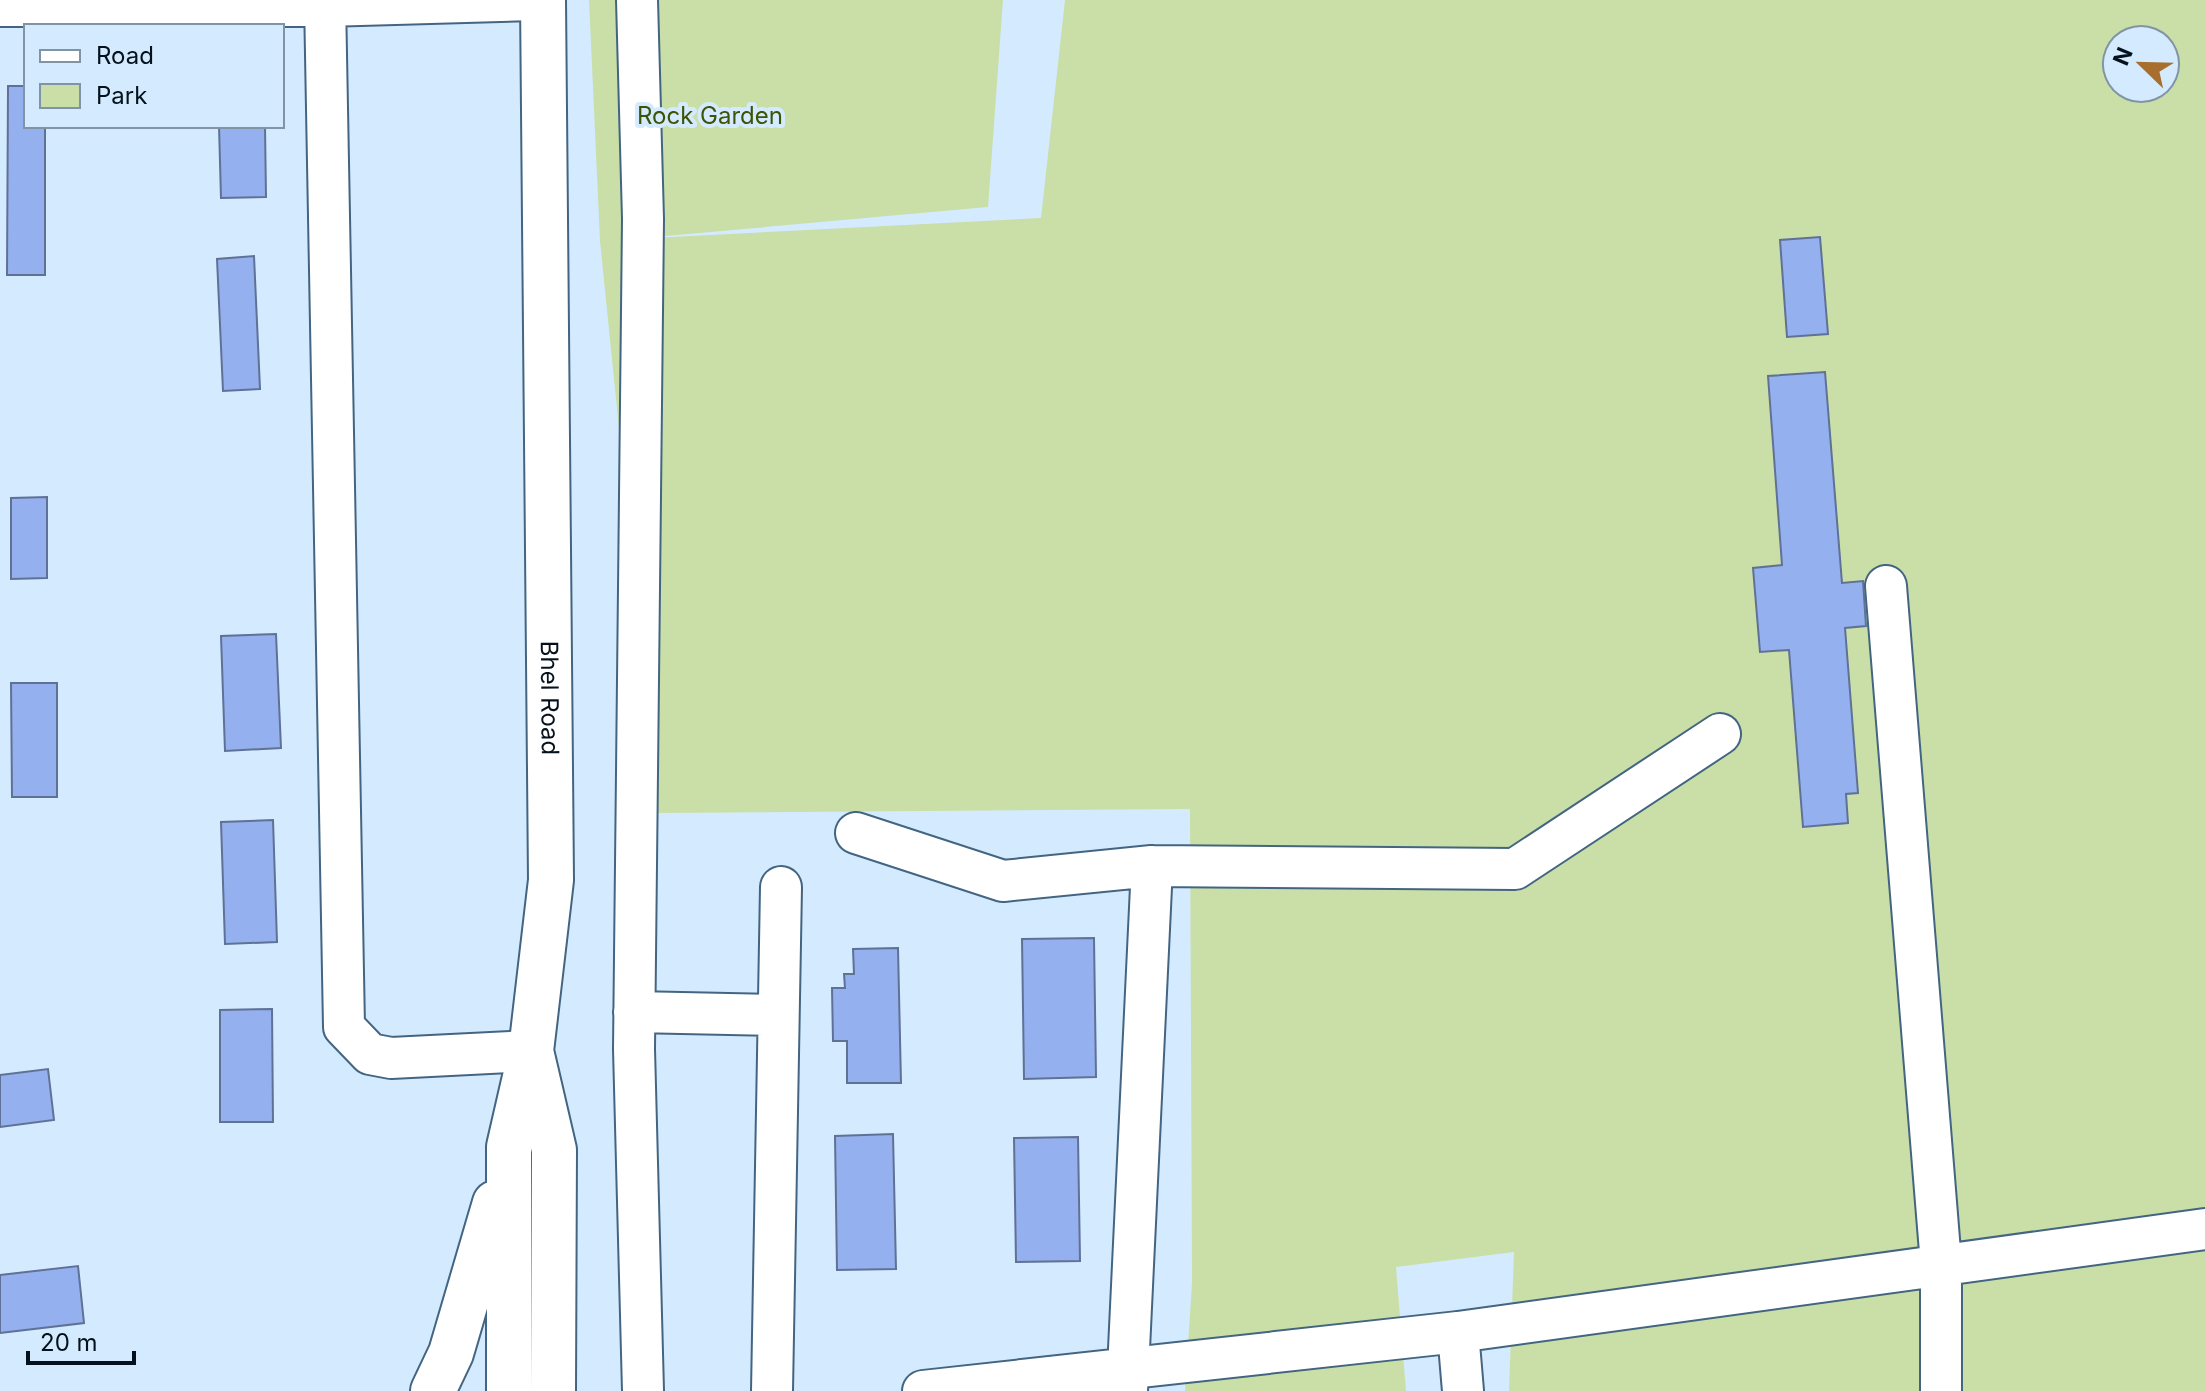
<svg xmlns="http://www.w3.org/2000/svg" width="2205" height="1391" font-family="Inter,sans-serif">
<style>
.green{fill:#c9dfa7;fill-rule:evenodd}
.building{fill:#94b0ee;stroke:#607196;stroke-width:2}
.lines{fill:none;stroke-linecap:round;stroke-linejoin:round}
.minor-casing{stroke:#436582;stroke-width:44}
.tertiary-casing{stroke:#436582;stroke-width:48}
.minor{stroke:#fff;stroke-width:40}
.tertiary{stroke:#fff;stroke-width:44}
.labels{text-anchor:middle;stroke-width:8;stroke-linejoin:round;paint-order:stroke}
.park-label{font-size:24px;fill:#3d5305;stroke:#d4ebff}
.street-label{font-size:24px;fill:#05121d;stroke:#d4ebff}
</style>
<rect width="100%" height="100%" fill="#d4ebff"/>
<!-- green -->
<path class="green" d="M589,0h414l-15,207 -356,32 409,-21 24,-218h1140v1391h-696l5,-139 -118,15 10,124h-221l7,-108 -2,-474 -532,4 -58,-572zM2117,40h48v48h-48z"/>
<!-- building -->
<path class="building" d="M8,86h18v40h19v149h-38z
M219,126h46l1,71 -45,1z
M1820,237l8,97 -41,3 -7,-97z
M254,256l6,133 -37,2 -6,-132z
M1825,372l17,211 21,-2 3,45 -21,2 13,165 -12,1 2,29 -45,4 -14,-177 -29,2 -7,-84 29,-3 -14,-189z
M47,497v81l-36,1v-81z
M276,634l5,114 -56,3 -4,-115z
M11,683h46v114h-45z
M273,820l4,122 -52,2 -4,-122z
M1094,938l2,139 -72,2 -2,-140z
M898,948l3,135h-54v-42h-14l-1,-53h13l-1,-14h10l-1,-25z
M272,1009l1,113h-53v-112z
M48,1069l6,51 -54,7v-52z
M893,1134l3,135 -59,1 -2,-134z
M1078,1137l2,124 -64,1 -2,-124z
M78,1266l6,57 -84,10v-58z"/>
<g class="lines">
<!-- minor casing -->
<g class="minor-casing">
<path id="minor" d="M325,0l19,1027 26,27 21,4 140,-7
M637,0l6,219 -9,830 9,342
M0,6h325l208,-6
M1886,586l55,678v127
M856,833l147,48 149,-15 363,3 205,-135
M634,1012l142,3
M1458,1332l5,59
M772,1391l9,-504
M923,1391l535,-59 747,-103
M1127,1391l25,-525"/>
</g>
<!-- tertiary casing -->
<g class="tertiary-casing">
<g id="tertiary">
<path id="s1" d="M543,0l8,880 -20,171 23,99 -1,241"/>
<path d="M433,1391l18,-38 44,-150"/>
<path d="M509,1391v-244l20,-87"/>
</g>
</g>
<!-- minor -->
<use href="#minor" class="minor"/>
<!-- tertiary -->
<use href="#tertiary" class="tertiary"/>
</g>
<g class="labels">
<!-- park labels -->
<g class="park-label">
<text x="710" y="124">Rock Garden</text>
</g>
<!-- street labels -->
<g class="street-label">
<text dy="8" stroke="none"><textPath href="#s1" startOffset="698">Bhel Road</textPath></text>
</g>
</g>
<!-- legend -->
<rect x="24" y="24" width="260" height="104" fill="#d4ebff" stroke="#8194a5" stroke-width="2"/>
<rect x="40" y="50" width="40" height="12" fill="#ffffff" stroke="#8194a5" stroke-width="2"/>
<text x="96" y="64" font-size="24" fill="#05121d">Road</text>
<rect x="40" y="84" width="40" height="24" fill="#c9dfa7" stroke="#8194a5" stroke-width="2"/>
<text x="96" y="104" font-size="24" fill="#05121d">Park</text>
<!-- north arrow -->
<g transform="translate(2141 64) rotate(293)"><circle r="38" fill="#d4ebff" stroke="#8194a5" stroke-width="2"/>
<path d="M0-6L14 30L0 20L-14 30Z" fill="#a86e2e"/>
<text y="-12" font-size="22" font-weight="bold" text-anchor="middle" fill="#05121d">N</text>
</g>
<!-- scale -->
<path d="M28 1351v12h106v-12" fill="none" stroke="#05121d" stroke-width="4"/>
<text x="40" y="1351" font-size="24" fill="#05121d" stroke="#d4ebff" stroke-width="6" paint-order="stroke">20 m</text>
</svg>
